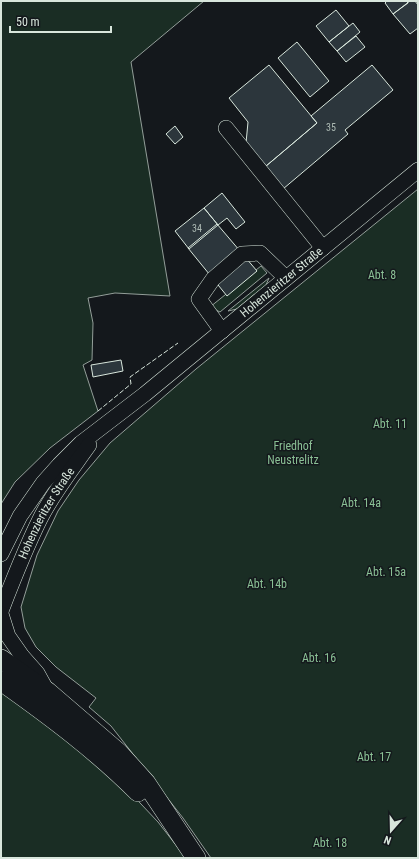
<svg xmlns="http://www.w3.org/2000/svg" width="419" height="859" font-family="'Roboto Condensed',sans-serif">
<style>
.green{fill:#1a2d24;stroke:#939e99}
.building{fill:#2c363c;stroke:#d8e6dc}
.lines{fill:none;stroke-linecap:round;stroke-linejoin:round}
.minor-casing{stroke:#d8e6dc;stroke-width:16}
.major-casing{stroke:#d8e6dc;stroke-width:20}
.minor{stroke:#14181c;stroke-width:15}
.major{stroke:#14181c;stroke-width:19}
.fence{stroke:#d8e6dc;stroke-width:1;stroke-dasharray:5 2;stroke-linecap:butt}
.labels{text-anchor:middle;stroke-width:3;stroke-linejoin:round;paint-order:stroke}
.number-label{font-size:10px;fill:#adbab4}
.park-label{font-size:12px;fill:#8ac095;stroke:#14181c}
.street-label{font-size:12px;fill:#d8e6dc;stroke:#14181c}
</style>
<rect width="100%" height="100%" fill="#14181c"/>
<!-- green -->
<path class="green" d="M1,1h203l-73,61 39,234 -55,-3 -27,5 5,25 -1,37 -9,5 15,46 -48,37 -35,34 -14,22z
M418,189v669h-207l-28,-40 -72,-92 -22,-19 7,-9 -40,-31 -20,-20 -11,-19 -4,-21 16,-52 21,-44 21,-31 31,-37 86,-74z
M261,266l6,7 -47,39 -10,-5z
M269,278l-3,7 -29,24 -9,2z
M1,689l123,97 34,36 28,36h-185z"/>
<!-- building -->
<path class="building" d="M387,1h19l2,2 -15,11 -8,-11z
M410,1h5l3,4v23l-8,6 -17,-20z
M336,10l13,16 -20,16 -13,-16z
M353,23l7,9 -23,19 -8,-9z
M356,36l9,11 -19,15 -9,-11z
M297,42l32,39 -19,16 -32,-39z
M269,65l48,58 -51,43 -20,-23 2,-21 -19,-24z
M372,65l21,25 -48,40 3,4 -65,55 -18,-22 52,-44 -6,-7z
M175,126l8,11 -8,7 -9,-10z
M222,193l23,29 -9,7 -9,-11 -9,7 -14,-17z
M204,208l14,17 -29,24 -14,-18z
M217,224l40,47 -30,25 -39,-48z
M121,360l2,11 -30,6 -2,-12z"/>
<g class="lines">
<!-- minor casing -->
<g class="minor-casing">
<g id="minor">
<path d="M226,128l97,120"/>
<path d="M222,331l-23,-32 14,-20 29,-25 18,-1 26,25"/>
<path id="s1" d="M1,554l19,-38 23,-33 16,-18 22,-22 64,-49 273,-224"/>
<path id="s2" d="M1,611c12,-31 24,-62 39,-92 13,-26 32,-50 49,-74"/>
<path d="M1,614l7,22 14,20 15,17 10,18"/>
</g>
</g>
<!-- major casing -->
<g class="major-casing">
<path id="major" d="M1,659l47,33 71,61 27,30 50,75
M1,681c48,34 95,69 137,111"/>
</g>
<!-- minor -->
<use href="#minor" class="minor"/>
<!-- major -->
<use href="#major" class="major"/>
<!-- fence -->
<path class="fence" d="M98,411l33,-27 -1,-7 48,-34"/>
</g>
<g class="labels">
<!-- number labels -->
<g class="number-label">
<text x="331" y="131">35</text>
<text x="197" y="232">34</text>
</g>
<!-- park labels -->
<g class="park-label">
<text x="382" y="279">Abt. 8</text>
<text x="390" y="428">Abt. 11</text>
<text x="293" y="450">Friedhof<tspan x="293" dy="14">Neustrelitz</tspan></text>
<text x="361" y="507">Abt. 14a</text>
<text x="386" y="576">Abt. 15a</text>
<text x="267" y="588">Abt. 14b</text>
<text x="319" y="662">Abt. 16</text>
<text x="374" y="761">Abt. 17</text>
<text x="330" y="847">Abt. 18</text>
</g>
<!-- street labels -->
<g class="street-label">
<text dy="4" stroke="none"><textPath href="#s1" startOffset="395">Hohenzieritzer Straße</textPath></text>
<text dy="4" stroke="none"><textPath href="#s2" startOffset="108">Hohenzieritzer Straße</textPath></text>
</g>
</g>
<!-- border -->
<rect width="419" height="859" fill="none" stroke="#d8e6dc" stroke-width="4"/>
<!-- north arrow -->
<g transform="translate(391 831) rotate(200)" stroke="#14181c" stroke-width="3" paint-order="stroke">
<path d="M0-3L7 15L0 10L-7 15Z" fill="#d8e6dc"/>
<text y="-6" font-size="11" font-weight="bold" text-anchor="middle" fill="#d8e6dc">N</text>
</g>
<!-- scale -->
<path d="M10 26v6h101v-6" fill="none" stroke="#d8e6dc" stroke-width="2"/>
<text x="16" y="26" font-size="12" fill="#d8e6dc" stroke="#14181c" stroke-width="3" paint-order="stroke">50 m</text>
</svg>
